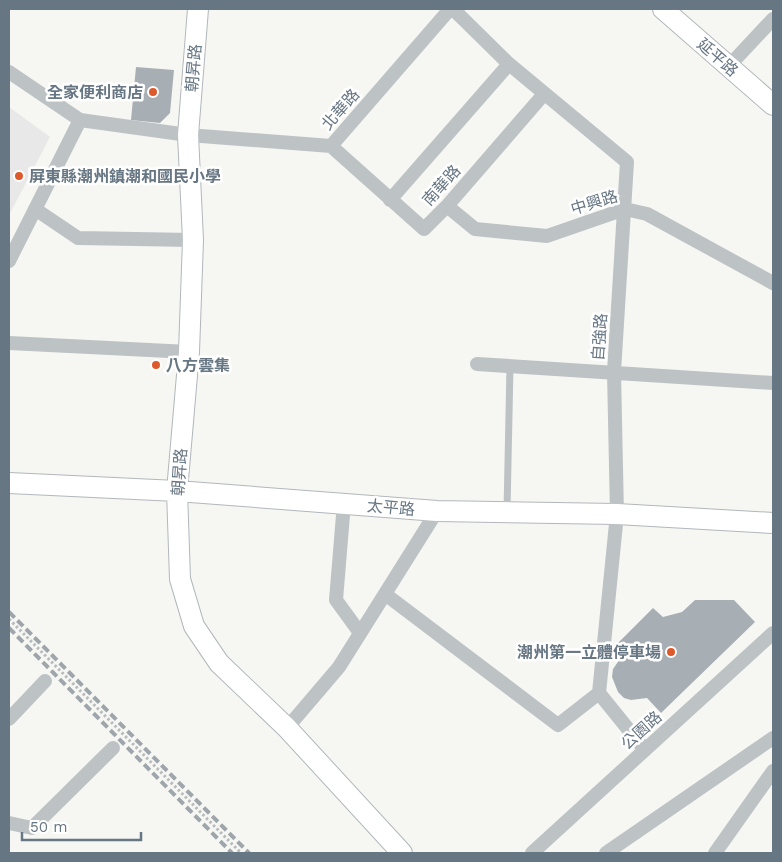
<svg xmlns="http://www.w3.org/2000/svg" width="782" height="862" font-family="'Work Sans','Noto Sans TC',sans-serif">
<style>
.built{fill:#e7e8e7}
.building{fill:#a7afb4}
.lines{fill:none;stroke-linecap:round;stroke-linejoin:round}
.secondary-casing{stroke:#b2b7bc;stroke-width:22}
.path{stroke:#b8bbbd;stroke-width:3;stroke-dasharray:2.5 2.5;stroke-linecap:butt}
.lane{stroke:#bdc2c5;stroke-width:7}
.street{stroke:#bdc2c5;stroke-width:14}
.secondary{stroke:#fff;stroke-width:20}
.rail{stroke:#9fa6ab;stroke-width:4;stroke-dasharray:8 4;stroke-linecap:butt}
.poi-dot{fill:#dd5a2d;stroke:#fff;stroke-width:2}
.labels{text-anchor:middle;stroke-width:5;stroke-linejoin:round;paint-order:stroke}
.street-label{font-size:16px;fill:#677683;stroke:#fff}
.poi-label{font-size:16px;font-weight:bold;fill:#677683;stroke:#fff;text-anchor:end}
</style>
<rect width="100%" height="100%" fill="#f6f7f3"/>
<!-- built -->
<path class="built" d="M9,107l41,30 -41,78z"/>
<!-- building -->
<path class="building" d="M136,67l38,3 -4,43 -10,10 -29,-3z
M695,600h39l21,22 -94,91 -14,-15 -16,2 -7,-2 -6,-6 -6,-15 1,-8 9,-13 -9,-8 40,-40 10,9 19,-5z"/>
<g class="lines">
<!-- secondary casing -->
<g class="secondary-casing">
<path id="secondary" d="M198,9l-10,126 5,105 -4,112 -12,139 3,88 14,47 25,37 68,65 115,125
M663,9l110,96
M9,483l168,8 260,20 180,3 156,9"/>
</g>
<!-- path -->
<path class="path" d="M9,619l232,234"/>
<!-- lane -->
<path class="lane" d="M507,511l3,-145"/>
<!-- street -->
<path class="street" d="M453,9l56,55 118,98 -13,210 3,142 -18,179 46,57
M729,66l44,-47
M9,72l71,48 108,15 143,11 119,-137
M331,146l93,83 23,-23 97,-112
M390,200l119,-136
M447,206l28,23 72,7 78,-27 22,5 126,69
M35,209l43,29 115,2
M9,261l71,-141
M9,343l180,9
M477,364l296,19
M344,503l-8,97 24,33
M385,594l173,131 41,-32
M9,719l36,-38
M287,728l52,-61 98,-156
M9,823l23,5 81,-80
M532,853l241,-220
M606,853l167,-115
M715,853l58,-82"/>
<!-- secondary -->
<use href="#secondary" class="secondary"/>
<!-- rail -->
<path class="rail" d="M9,612l240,241
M9,628l223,225"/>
</g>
<!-- markers -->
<g class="poi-dot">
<circle cx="153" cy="92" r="5"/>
<circle cx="19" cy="176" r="5"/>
<circle cx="156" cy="365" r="5"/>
<circle cx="671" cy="652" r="5"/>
</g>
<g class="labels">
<!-- street labels -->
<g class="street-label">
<text transform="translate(718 57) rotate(41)" y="6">延平路</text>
<text transform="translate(193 68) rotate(-85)" y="6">朝昇路</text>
<text transform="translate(340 109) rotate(-49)" y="6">北華路</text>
<text transform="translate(441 185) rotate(-48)" y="6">南華路</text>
<text transform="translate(594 202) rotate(-17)" y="6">中興路</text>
<text transform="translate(599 337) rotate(-86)" y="6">自強路</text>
<text transform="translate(179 472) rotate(-86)" y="6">朝昇路</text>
<text transform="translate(391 507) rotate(5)" y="6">太平路</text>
<text transform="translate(641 730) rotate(-42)" y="6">公園路</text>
</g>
<!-- poi labels -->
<g class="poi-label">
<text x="143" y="98">全家便利商店</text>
<text x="29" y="182" text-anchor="start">屏東縣潮州鎮潮和國民小學</text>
<text x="166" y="371" text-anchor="start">八方雲集</text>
<text x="661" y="658">潮州第一立體停車場</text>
</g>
</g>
<!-- border -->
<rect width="782" height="862" fill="none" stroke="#677683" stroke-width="20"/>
<!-- scale -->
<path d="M22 832v8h119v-8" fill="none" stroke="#677683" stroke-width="2.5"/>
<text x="30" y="832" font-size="15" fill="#677683" stroke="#ffffff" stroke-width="4" paint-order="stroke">50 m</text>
</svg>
